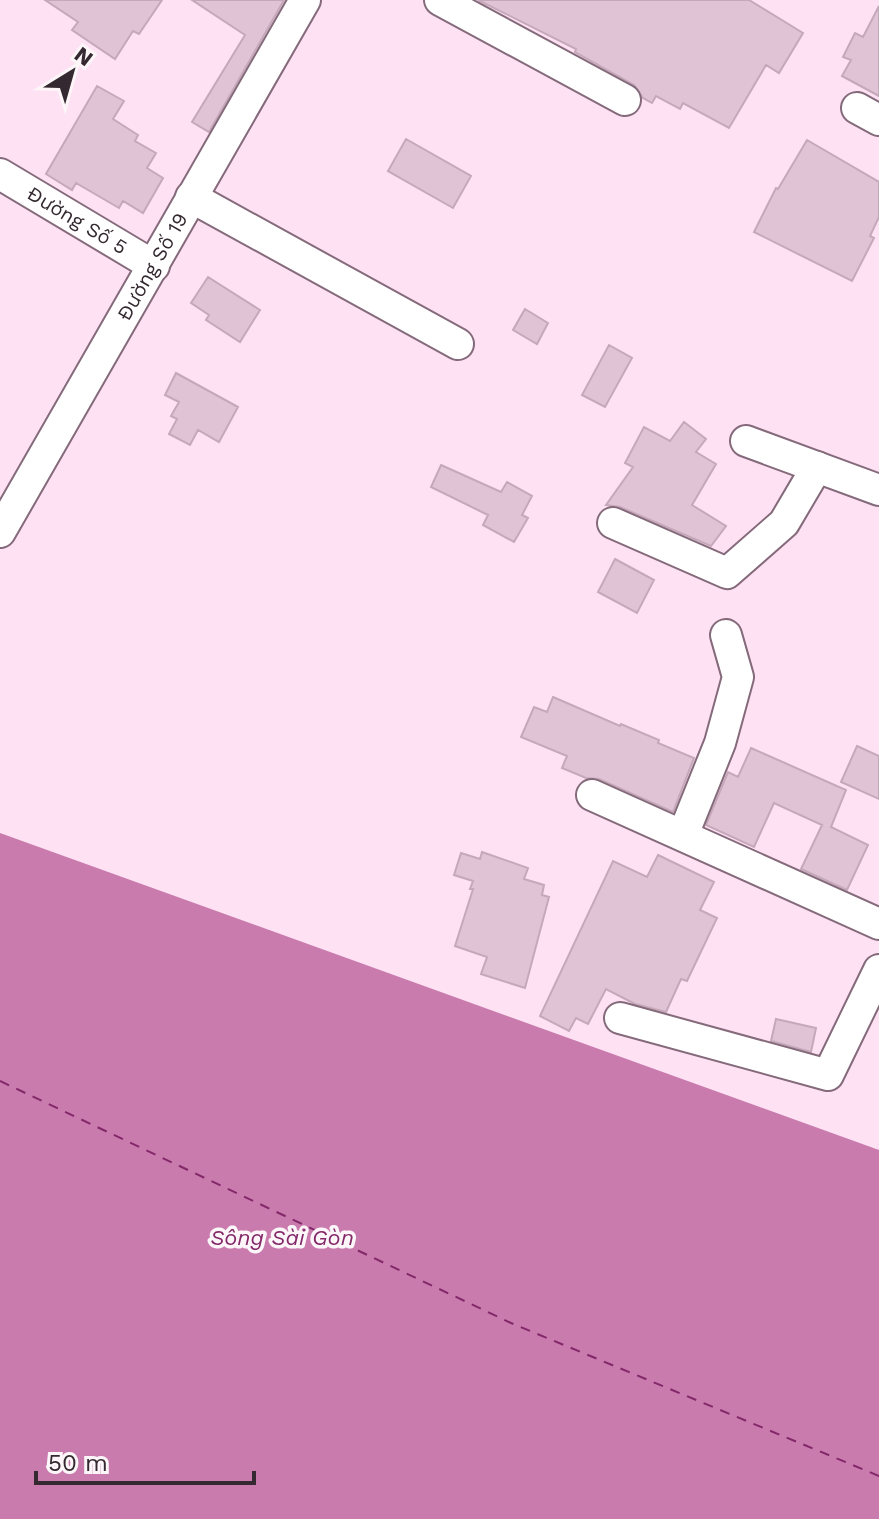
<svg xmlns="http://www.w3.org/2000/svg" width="879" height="1519" font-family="'Work Sans',sans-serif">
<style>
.water{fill:#c97bae}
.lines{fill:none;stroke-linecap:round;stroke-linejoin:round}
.ferry{stroke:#832869;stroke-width:2;stroke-dasharray:10 8;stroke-linecap:butt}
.building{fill:#e0c3d4;stroke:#c5a9ba;stroke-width:2}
.minor-casing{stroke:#846a7a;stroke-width:34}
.minor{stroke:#fff;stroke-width:30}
.labels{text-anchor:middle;stroke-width:7;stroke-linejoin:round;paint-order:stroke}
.street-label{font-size:20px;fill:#342930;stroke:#fcf6f9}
.water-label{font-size:22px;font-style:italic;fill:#832869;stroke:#fcf6f9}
</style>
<rect width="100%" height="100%" fill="#fee1f3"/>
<!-- water -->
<path class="water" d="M0,833l879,317v369h-879z"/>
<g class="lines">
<!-- ferry -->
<path class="ferry" d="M0,1081l511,242 368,153"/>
</g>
<!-- building -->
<path class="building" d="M45,0h117l-23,34 -6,-3 -18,28 -43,-29 6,-8z
M192,0h92l-75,132 -17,-10 53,-87z
M478,0h271l54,33 -24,40 -13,-8 -37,63 -46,-25 -3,6 -24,-13 -4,7 -9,-5 -9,-13 -59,-33 1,-3z
M879,6v90l-37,-20 9,-16 -8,-3 12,-24 8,4z
M97,86l27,15 -11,18 25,16 -3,6 21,12 -9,15 16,10 -20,35 -20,-12 -4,7 -43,-25 -4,7 -26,-16z
M406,139l65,37 -18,32 -65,-37z
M807,140l72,42v35l-9,19 4,2 -22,43 -98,-49 22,-44 2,1z
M208,277l52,33 -20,32 -34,-22 3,-5 -18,-12z
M525,309l23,14 -11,21 -24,-14z
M609,345l23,13 -27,49 -23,-12z
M176,373l62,34 -19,35 -21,-12 -8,15 -21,-11 8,-15 -6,-3 8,-14 -14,-7z
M684,422l22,17 -10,13 20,12 -24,41 34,21 -15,20 -91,-39 -14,-2 27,-38 -8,-4 19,-36 26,14z
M441,465l60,27 6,-10 25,14 -10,19 6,3 -14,24 -31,-17 5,-10 -57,-28z
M615,559l39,21 -17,33 -39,-21z
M553,697l67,29 1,-2 38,16 -1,3 36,15 -21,54 -74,-33 -13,-1 -24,-10 5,-12 -46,-19 13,-30 13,5z
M857,746l22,10v43l-38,-17z
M751,748l95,42 -15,37 37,18 -21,45 -46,-21 21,-44 -48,-22 -20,44 -48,-22 22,-53 10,5z
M482,852l46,16 -4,11 20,6 -2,10 7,2 -24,91 -44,-14 6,-17 -32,-11 18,-57h-3l3,-8 -19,-6 7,-22 19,6z
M658,855l56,27 -14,28 17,8 -30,63 -6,-2 -15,33 -31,-8 -29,-15 -18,35 -12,-6 -7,13 -29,-15 73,-155 34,16z
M776,1019l40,9 -5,24 -40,-11z"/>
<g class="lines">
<!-- minor casing -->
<g class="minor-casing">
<g id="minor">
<path d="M440,0l185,100"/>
<path d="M857,108l22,12"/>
<path id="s1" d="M0,174l154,92"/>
<path d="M191,197l267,147"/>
<path d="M746,441l133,49"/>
<path d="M613,523l114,50 57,-50 33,-56"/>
<path id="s2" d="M0,532l305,-532"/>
<path d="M592,795l287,129"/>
<path d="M683,835l37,-92 18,-66 -12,-42"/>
<path d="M620,1018l208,57 51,-105"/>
</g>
</g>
<!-- minor -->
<use href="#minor" class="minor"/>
</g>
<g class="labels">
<!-- street labels -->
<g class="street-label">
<text dy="7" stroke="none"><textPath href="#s1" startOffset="90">Đường Số 5</textPath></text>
<text dy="7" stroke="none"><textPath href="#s2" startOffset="306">Đường Số 19</textPath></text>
</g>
<!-- water labels -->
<g class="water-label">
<text x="282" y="1245">Sông Sài Gòn</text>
</g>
</g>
<!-- north arrow -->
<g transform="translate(72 72) rotate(37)" stroke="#fcf6f9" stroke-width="6" paint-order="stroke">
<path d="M0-6L14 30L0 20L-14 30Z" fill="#342930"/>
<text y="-12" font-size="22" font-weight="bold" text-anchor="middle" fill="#342930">N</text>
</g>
<!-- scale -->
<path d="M36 1471v12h218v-12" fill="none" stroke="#342930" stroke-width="4"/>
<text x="48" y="1471" font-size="24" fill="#342930" stroke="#fcf6f9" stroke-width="6" paint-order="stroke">50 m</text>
</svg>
